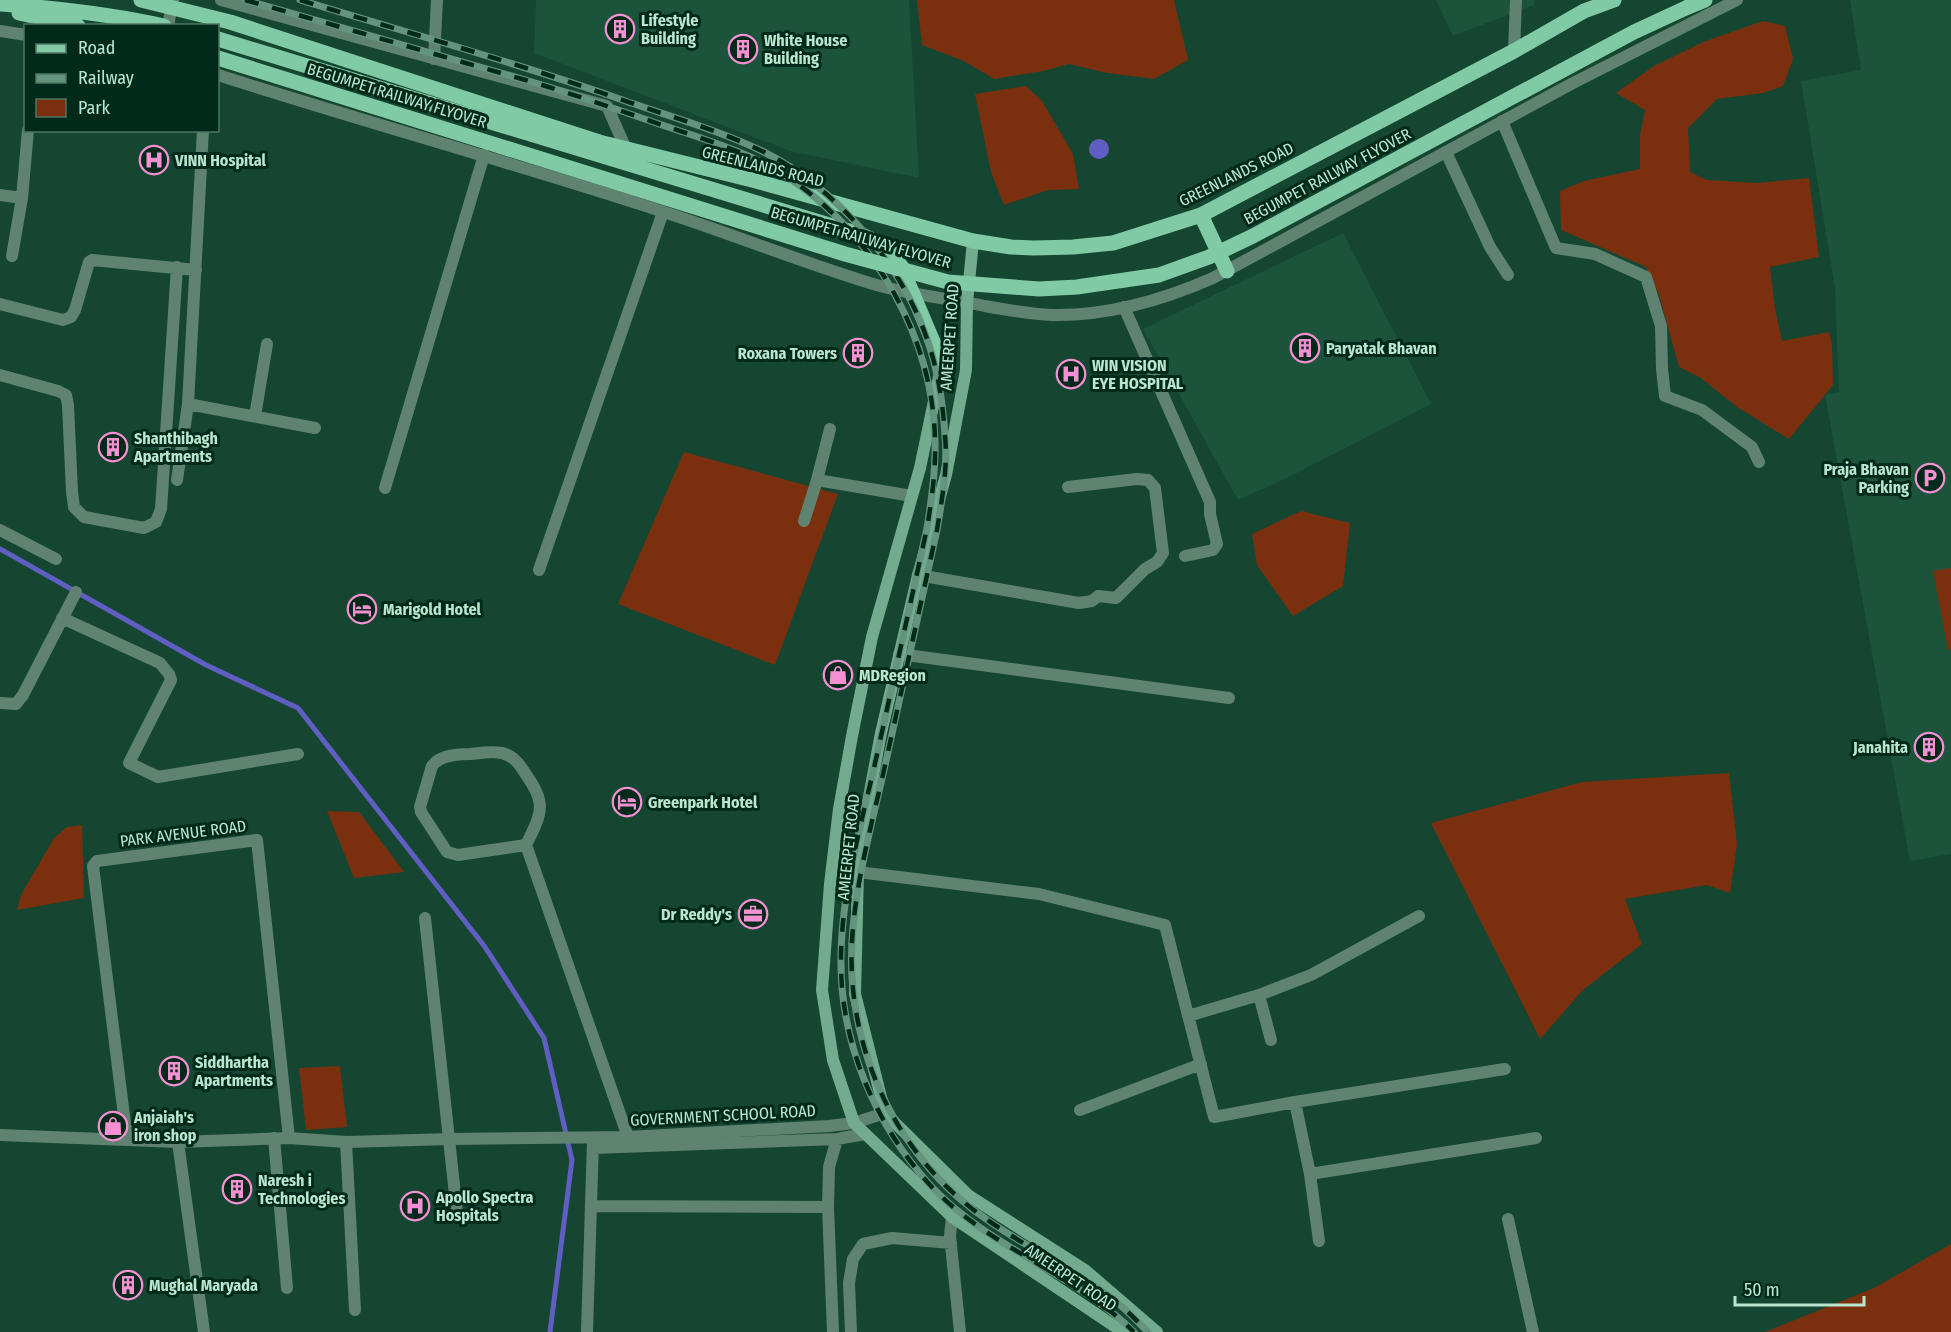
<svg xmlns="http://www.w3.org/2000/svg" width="1951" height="1332" font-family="'Fira Sans Condensed',sans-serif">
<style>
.built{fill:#1c533b}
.green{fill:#7a300f}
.water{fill:#615ec3}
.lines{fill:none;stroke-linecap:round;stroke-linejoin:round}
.stream{stroke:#615ec3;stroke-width:5}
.minor{stroke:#608371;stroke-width:12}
.tertiary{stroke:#608371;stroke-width:12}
.secondary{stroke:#72ab8e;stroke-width:12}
.primary{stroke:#80caa5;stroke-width:15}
.rail-casing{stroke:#65947e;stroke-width:7}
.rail{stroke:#022a1a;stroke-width:4.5;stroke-dasharray:14;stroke-linecap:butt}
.primary-bridge{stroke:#80caa5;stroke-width:15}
.labels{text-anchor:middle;stroke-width:6;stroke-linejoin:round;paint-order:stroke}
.poi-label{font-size:16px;font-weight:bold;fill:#bae5ce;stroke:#022a1a;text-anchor:start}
.street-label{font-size:16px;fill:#bae5ce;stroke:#022a1a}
</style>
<rect width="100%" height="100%" fill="#154631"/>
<!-- built -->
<path class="built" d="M536,0h373l10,178 -129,-27 -256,-98z
M1436,0h98v5l-81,31z
M1850,0h101v854l-41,7 -85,-466 14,-3 -4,-104 -34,-207 60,-11z
M1343,233l88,171 -144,74 -49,22 -95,-171z"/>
<!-- green -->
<path class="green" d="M917,0h257l14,60 -34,19 -47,-6 -38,-9 -26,7 -49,8 -30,-18 -42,-16z
M1763,21l22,5 8,33 -10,27 -20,7 -46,6 -29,29 2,44 17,8 51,3 51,-5 10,79 -49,10 5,42 7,32 47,-9 3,13 1,40 -44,54 -52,-32 -36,-29 -22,-11 -20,-72 -13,-28 -85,-37 -1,-39 24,-10 56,-12v-34l5,-25 -29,-17 38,-27 49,-24z
M1026,86l16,15 31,53 6,35 -31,1 -44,15 -13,-33 -16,-78z
M684,452l154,42 -63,171 -157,-61z
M1301,511l49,12 -7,63 -50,30 -36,-51 -5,-31z
M1951,568v81l-3,1 -15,-79z
M1729,773l8,71 -7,49 -23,-8 -82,14 17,45 -59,46 -43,49 -109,-216 151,-41z
M327,811l32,1 45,60 -50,6z
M82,825l2,73 -67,12 4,-15 33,-57 13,-11z
M340,1066l7,61 -41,3 -7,-62z
M1951,1244v88h-186l109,-44z"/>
<!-- water -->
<path class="water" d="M1089 149a10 10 0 1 1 20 0a10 10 0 1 1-20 0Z"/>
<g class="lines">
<!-- stream -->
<path class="stream" d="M0,549l206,116 92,43 187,239 59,91 28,122 -22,172"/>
<!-- minor -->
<path class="minor" d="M1514,51l2,-51
M434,59l3,-59
M1502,121l54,127 39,6 51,23 15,49 1,43 3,27 37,14 50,37 7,15
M1446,152l44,95 18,28
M0,195l22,3
M12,256l10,-58 6,-68
M0,304l63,16 8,-3 4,-7 14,-48 3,-2 104,10
M1124,307l86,195v12l7,30 -4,6 -28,6
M0,375l58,16 8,4 2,10 4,87 2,15 10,10 60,11 12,-6 5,-13 16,-242
M188,404l127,24
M255,416l12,-72
M830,429l-13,51 95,16
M177,480l11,-76 15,-274
M385,488l99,-333
M804,521l13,-41
M0,530l56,29
M539,570l124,-358
M918,575l161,28 13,-2 6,-5 18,2 29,-29 12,-7 6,-9 -8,-65 -7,-8 -11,-1 -69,8
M62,618l98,45 9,11 2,6 -42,83 29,14 140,-23
M899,654l330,44
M0,703l16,1 7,-9 53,-103
M526,845l-68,10 -11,-3 -26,-40 -1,-5 12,-41c8,-11 25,-12 38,-12 10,-1 22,-3 32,-1 10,2 16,9 21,17 23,33 21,39 3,75l102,292
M858,872l181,22 126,31 49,192 81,-15 15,72 226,-36
M425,918l32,295
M1259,995l12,45
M1188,1016l71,-21 52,-20 108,-59
M1295,1102l210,-33
M1080,1110l121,-46
M274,1138l13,150
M127,1140l-34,-274 4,-5 160,-21 32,298
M178,1142l26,190
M346,1142l9,168
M593,1148l244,-9 28,-5
M1310,1174l9,67
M591,1206l237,1
M952,1217l-2,19 10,96
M1508,1219l25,113
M587,1332l6,-191
M833,1332l-5,-125 1,-40 8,-28
M851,1332l-2,-49 4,-24 10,-15 29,-6 59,5"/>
<!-- tertiary -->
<path class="tertiary" d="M221,0l386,106 19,43
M168,26l5,-26
M0,31l26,4
M218,75c147,47 296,88 443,136 71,23 140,51 212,73 37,11 74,14 112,22 22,4 44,8 67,9 55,1 111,-15 161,-37l360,-195 164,-83
M0,1135l178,7 111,-4 57,4 104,-3 178,-2 201,-11 25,-3 31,-10"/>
<!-- secondary -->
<path class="secondary" d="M973,241l-6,62 -1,67 -20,105 -28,100 -37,158 -15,80 -8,59 -3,122 30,119 83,82 117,75 72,62
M942,363l-22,105 -48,169 -20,99 -13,73 -9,75 -8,106 11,70 21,63 98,94 171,115"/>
<!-- primary -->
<path class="primary" d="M0,4c55,4 110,10 164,22
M1688,7l17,-7
M19,13l59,13
M218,39l644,196 17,8 12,9 10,14 41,97
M599,142l157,39 217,60 38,6 23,1 39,-1 40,-4 88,-28 313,-164 70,-40 30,-11
M1201,215l26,56"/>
<!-- rail casing -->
<g class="rail-casing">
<path id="rail" d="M245,0c93,26 185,53 277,79 48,14 94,30 140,46 44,15 91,28 130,55 84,58 141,158 143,260 1,30 -3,58 -8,88 -17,77 -34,154 -51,231 -14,62 -35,135 -35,200 -1,83 34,166 90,227 58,62 143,87 203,146
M300,0c105,32 211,61 314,97 50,18 103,32 150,55 72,36 137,111 163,187 11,31 16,65 18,97 3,32 -3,63 -8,94 -17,77 -34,154 -51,231 -12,55 -28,110 -33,167 -9,91 23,184 86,251 49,52 115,77 171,118 14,10 26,23 38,35"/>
</g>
<!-- rail -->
<use href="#rail" class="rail"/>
<!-- primary-bridge -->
<path class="primary-bridge" d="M141,0l89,22 369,120
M218,58l627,196 103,28 91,7 38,-2 82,-12 50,-18 44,-21 381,-204 54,-25"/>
</g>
<!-- icons -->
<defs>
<g id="building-ring" transform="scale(1.5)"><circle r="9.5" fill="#022a1a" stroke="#f591d2" stroke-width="1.5"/><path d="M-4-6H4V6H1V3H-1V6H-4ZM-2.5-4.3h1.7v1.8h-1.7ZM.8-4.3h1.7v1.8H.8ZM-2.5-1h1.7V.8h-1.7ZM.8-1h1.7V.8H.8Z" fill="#f591d2"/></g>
<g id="hospital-ring" transform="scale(1.5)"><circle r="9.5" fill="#022a1a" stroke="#f591d2" stroke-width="1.5"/><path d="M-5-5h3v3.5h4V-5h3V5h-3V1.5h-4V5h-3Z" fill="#f591d2"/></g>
<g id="parking-ring" transform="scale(1.5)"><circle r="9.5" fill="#022a1a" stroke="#f591d2" stroke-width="1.5"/><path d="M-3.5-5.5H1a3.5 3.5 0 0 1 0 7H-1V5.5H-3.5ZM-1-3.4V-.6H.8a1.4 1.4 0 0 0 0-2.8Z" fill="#f591d2"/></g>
<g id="hotel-ring" transform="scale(1.5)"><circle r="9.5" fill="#022a1a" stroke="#f591d2" stroke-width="1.5"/><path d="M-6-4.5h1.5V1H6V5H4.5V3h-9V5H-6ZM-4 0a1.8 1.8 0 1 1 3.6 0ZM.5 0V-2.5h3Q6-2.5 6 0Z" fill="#f591d2"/></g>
<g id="shop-ring" transform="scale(1.5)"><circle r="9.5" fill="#022a1a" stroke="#f591d2" stroke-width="1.5"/><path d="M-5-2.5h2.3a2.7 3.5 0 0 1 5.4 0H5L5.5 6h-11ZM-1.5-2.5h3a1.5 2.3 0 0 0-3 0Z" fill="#f591d2"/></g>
<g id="office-ring" transform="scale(1.5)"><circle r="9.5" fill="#022a1a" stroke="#f591d2" stroke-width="1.5"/><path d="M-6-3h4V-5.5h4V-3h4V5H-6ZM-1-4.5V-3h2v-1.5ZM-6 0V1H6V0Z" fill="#f591d2"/></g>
</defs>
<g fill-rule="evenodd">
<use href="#building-ring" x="620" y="29"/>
<use href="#building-ring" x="743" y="49"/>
<use href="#hospital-ring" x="154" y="160"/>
<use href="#building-ring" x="1305" y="348"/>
<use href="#building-ring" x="858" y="353"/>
<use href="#hospital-ring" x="1071" y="374"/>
<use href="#building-ring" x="113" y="447"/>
<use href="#parking-ring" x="1930" y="478"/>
<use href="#hotel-ring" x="362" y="609"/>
<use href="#shop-ring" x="838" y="675"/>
<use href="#building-ring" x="1929" y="747"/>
<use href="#hotel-ring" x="627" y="802"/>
<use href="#office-ring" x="753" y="914"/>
<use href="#building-ring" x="174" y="1071"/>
<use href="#shop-ring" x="113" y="1126"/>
<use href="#building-ring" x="237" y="1189"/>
<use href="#hospital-ring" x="415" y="1206"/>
<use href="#building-ring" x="128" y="1285"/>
</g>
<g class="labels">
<!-- poi labels -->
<g class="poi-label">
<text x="641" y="26">Lifestyle<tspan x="641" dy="18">Building</tspan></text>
<text x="764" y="46">White House<tspan x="764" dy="18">Building</tspan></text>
<text x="175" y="166">VINN Hospital</text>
<text x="1326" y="354">Paryatak Bhavan</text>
<text x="837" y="359" text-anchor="end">Roxana Towers</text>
<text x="1092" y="371">WIN VISION<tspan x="1092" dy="18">EYE HOSPITAL</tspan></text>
<text x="134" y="444">Shanthibagh<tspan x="134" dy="18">Apartments</tspan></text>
<text x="1909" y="475" text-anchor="end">Praja Bhavan<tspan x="1909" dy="18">Parking</tspan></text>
<text x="383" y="615">Marigold Hotel</text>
<text x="859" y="681">MDRegion</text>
<text x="1908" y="753" text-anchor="end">Janahita</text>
<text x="648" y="808">Greenpark Hotel</text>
<text x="732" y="920" text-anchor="end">Dr Reddy's</text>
<text x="195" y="1068">Siddhartha<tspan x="195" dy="18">Apartments</tspan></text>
<text x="134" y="1123">Anjaiah's<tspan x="134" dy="18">iron shop</tspan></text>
<text x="258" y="1186">Naresh i<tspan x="258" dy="18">Technologies</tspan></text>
<text x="436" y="1203">Apollo Spectra<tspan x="436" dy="18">Hospitals</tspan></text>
<text x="149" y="1291">Mughal Maryada</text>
</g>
<!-- street labels -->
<g class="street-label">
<text transform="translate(397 95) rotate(17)" y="6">BEGUMPET RAILWAY FLYOVER</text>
<text transform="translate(763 166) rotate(14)" y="6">GREENLANDS ROAD</text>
<text transform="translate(1236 174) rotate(-26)" y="6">GREENLANDS ROAD</text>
<text transform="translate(1327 176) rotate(-28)" y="6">BEGUMPET RAILWAY FLYOVER</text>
<text transform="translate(861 237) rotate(16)" y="6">BEGUMPET RAILWAY FLYOVER</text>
<text transform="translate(949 337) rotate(-86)" y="6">AMEERPET ROAD</text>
<text transform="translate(183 833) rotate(-7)" y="6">PARK AVENUE ROAD</text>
<text transform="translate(848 847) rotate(-84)" y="6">AMEERPET ROAD</text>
<text transform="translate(723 1115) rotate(-3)" y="6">GOVERNMENT SCHOOL ROAD</text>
<text transform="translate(1071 1277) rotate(34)" y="6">AMEERPET ROAD</text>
</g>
</g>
<!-- legend -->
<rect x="24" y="24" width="195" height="108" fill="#022a1a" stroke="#4c7562" stroke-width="1.5"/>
<rect x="36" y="44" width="30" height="9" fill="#80caa5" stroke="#4c7562" stroke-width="1.5"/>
<text x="78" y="54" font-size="18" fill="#bae5ce">Road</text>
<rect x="36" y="74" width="30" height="9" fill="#65947e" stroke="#4c7562" stroke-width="1.5"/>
<text x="78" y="84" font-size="18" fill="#bae5ce">Railway</text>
<rect x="36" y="99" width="30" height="18" fill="#7a300f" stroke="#4c7562" stroke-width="1.5"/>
<text x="78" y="114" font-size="18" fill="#bae5ce">Park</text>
<!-- scale -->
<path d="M1735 1296v9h129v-9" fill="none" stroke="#bae5ce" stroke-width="3"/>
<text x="1744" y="1296" font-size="18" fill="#bae5ce" stroke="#022a1a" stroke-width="4.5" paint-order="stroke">50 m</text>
</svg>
